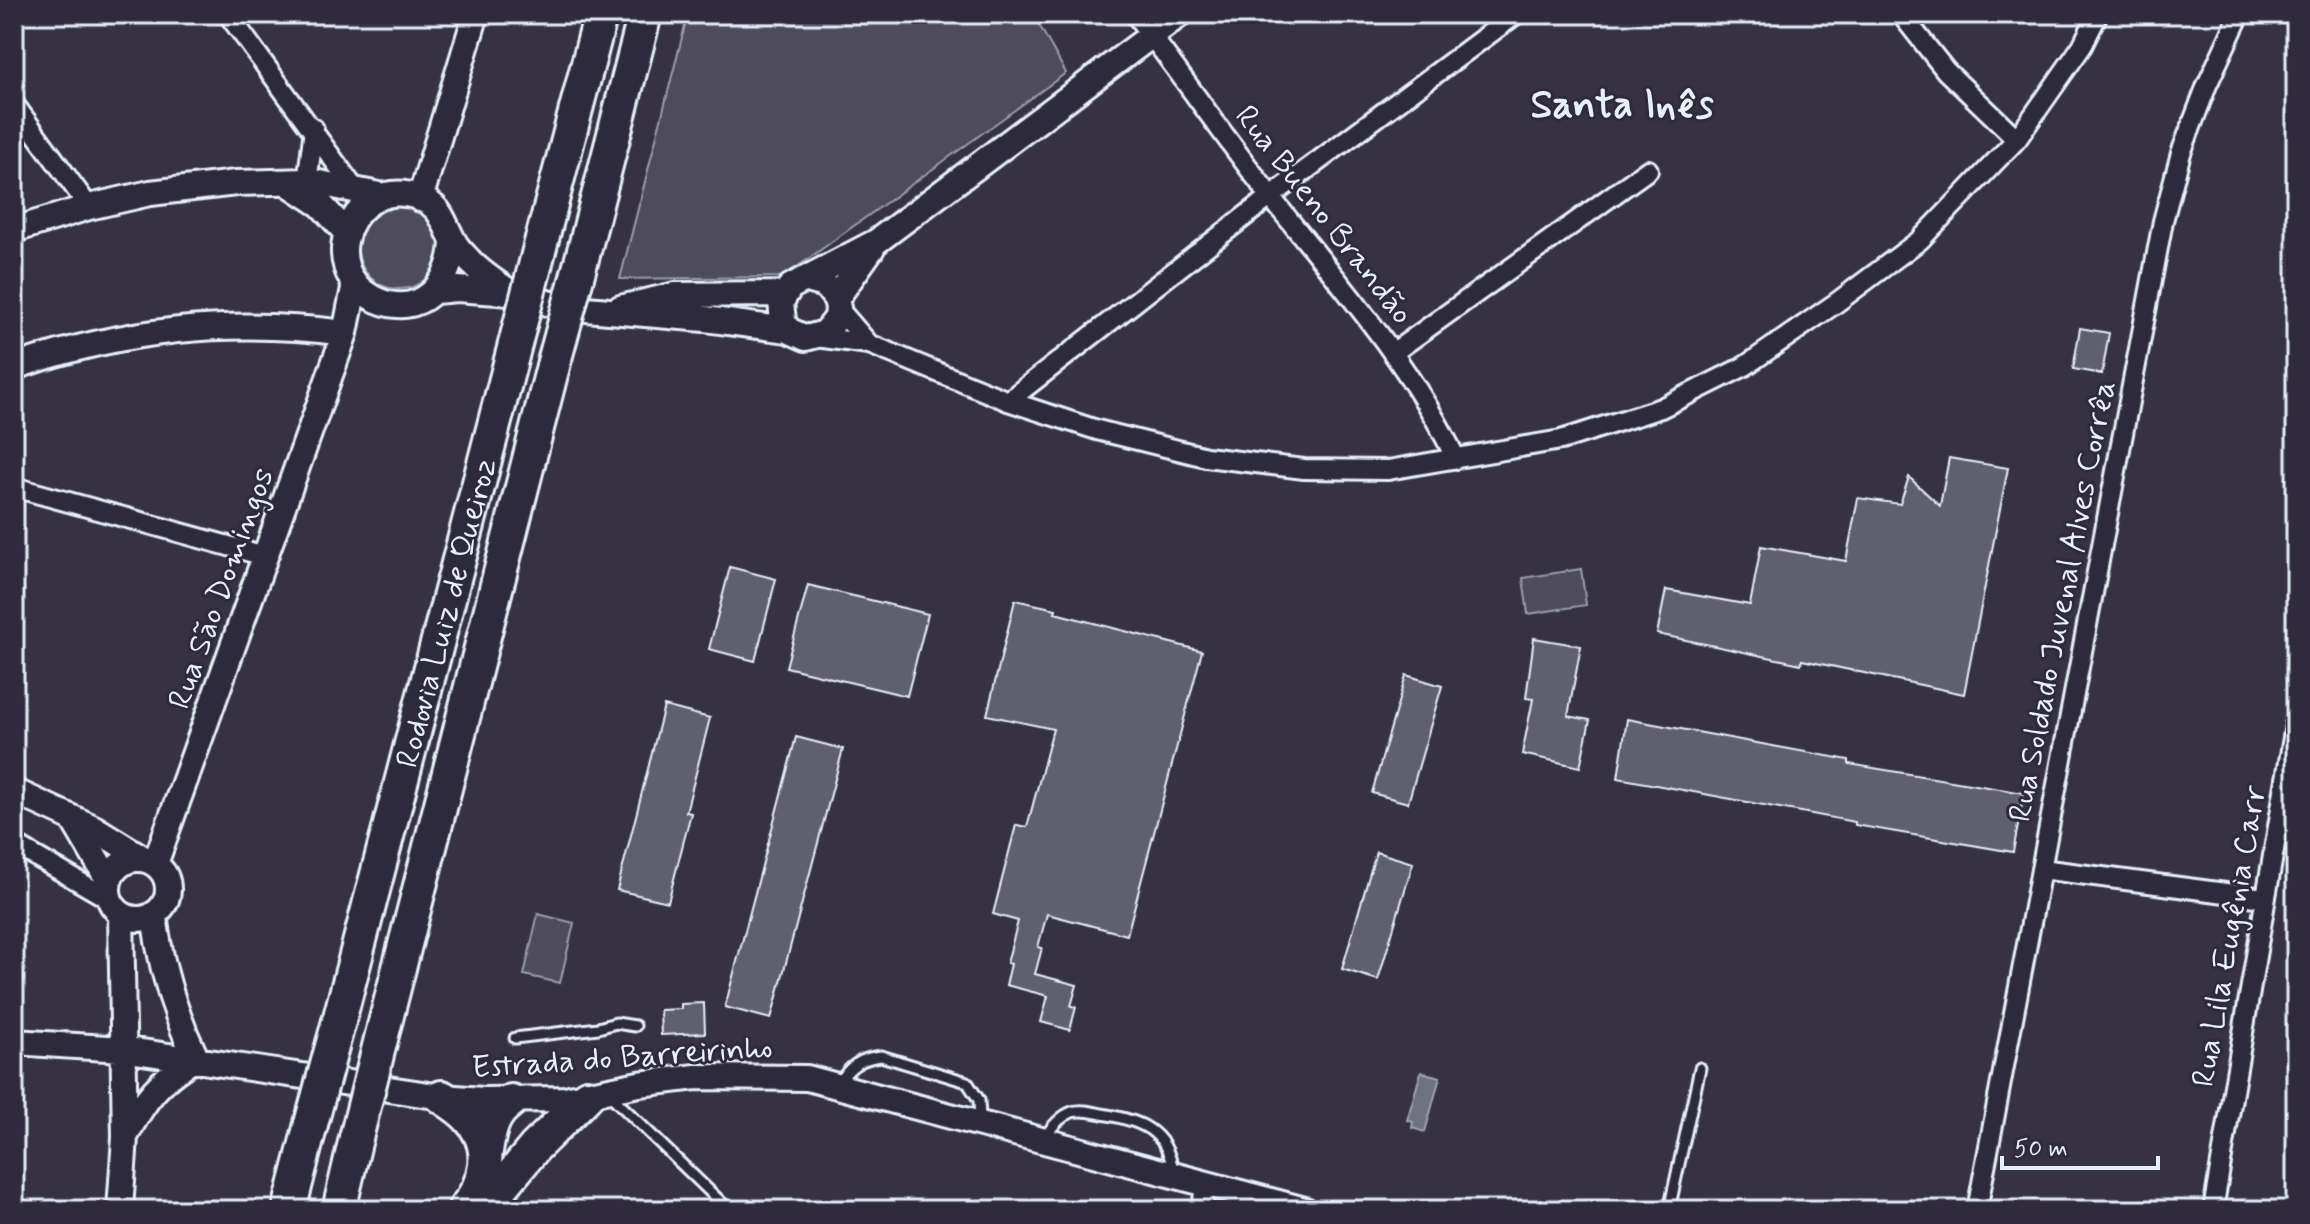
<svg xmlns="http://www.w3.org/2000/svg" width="2310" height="1224" font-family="Mynerve,sans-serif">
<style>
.green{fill:#4d4b5c;stroke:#9a9eaa;stroke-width:2}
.water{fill:#70717f;stroke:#a0a4af;stroke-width:2}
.building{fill:#605e6e;stroke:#e8f1f8;stroke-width:2}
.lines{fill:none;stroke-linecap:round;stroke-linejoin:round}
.lane-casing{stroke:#e8f1f8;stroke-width:15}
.street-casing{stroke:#e8f1f8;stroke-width:24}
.secondary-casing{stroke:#e8f1f8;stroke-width:30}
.highway-casing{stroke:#e8f1f8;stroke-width:38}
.lane{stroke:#2f2a3d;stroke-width:9}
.street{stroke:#2f2a3d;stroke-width:18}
.secondary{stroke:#2f2a3d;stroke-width:24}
.highway{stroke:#2f2a3d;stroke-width:32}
.highway-bridge-casing{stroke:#e8f1f8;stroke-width:38;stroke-linecap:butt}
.highway-bridge{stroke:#2f2a3d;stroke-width:32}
.labels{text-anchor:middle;stroke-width:6;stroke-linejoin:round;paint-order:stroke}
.street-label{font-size:32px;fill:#e8f1f8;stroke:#2f2a3d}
.district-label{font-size:40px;font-weight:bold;fill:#e8f1f8;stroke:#2f2a3d}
</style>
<rect width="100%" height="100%" fill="#363244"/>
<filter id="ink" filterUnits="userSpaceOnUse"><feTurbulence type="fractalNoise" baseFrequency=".0125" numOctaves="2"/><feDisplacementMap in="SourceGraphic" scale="16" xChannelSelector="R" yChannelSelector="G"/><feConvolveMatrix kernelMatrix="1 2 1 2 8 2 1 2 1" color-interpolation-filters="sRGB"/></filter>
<g filter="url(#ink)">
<!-- green -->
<path class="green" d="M688,14h345l33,59 -283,204 -163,2z
M358 248a41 41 0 1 1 82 0a41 41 0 1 1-82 0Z
M1581,569l5,36 -58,9 -5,-36z
M538,914l36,9 -14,60 -36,-8z"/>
<!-- water -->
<path class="water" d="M1421,1072l19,5 -15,55 -13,-4 1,-6 -6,-2z"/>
<!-- building -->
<path class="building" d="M2080,328l29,5 -7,41 -29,-5z
M1949,458l59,10 -44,226 -162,-34 -1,4 -144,-30 9,-44 84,15 11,-59 85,15 12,-63 42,6 9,-27 31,29z
M730,567l46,12 -21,82 -46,-12z
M808,585l120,29 -21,82 -121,-29z
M1015,600l41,9 -1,4 147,38 -75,284 -80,-21 -9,33 4,1 -7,26 42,11 -6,21 5,1 -6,23 -29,-8 7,-26 -42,-11 5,-21 -4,-1 11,-42 -25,-7 23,-89 11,2 26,-98 -66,-14z
M1534,638l47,8 -13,70 22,4 -10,47 -58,-13 11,-55 -7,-1z
M1406,675l36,11 -34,117 -36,-10z
M664,706l46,12 -24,94 5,1 -23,89 -51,-12z
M1627,719l222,41v4l175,29 -11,59 -158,-27v-3l-237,-44z
M796,737l47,12 -72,270 -46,-12z
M1376,852l37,11 -35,117 -36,-11z
M704,1003l1,30 -44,2 -1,-25 21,-1v-5z"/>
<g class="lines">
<!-- lane casing -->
<g class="lane-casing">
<path id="lane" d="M515,1038l83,-10 18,-5 19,3
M840,1083c8,-17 22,-25 41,-27l86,26 12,18 1,20
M608,1093l121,117
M1044,1137c8,-9 15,-20 28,-25 10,-3 20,0 30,2 38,6 65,16 71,57
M1669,1210l31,-142"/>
</g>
<!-- street casing -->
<g class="street-casing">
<path id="street" d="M228,14l126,174
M1135,14c48,63 93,128 142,191 65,81 134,160 179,254
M1901,14l45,57 71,68
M14,104l75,103
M306,190l8,-61
M838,308l31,36
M816,337l53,7 139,57 89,29 109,27 98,12 84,1 173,-30 100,-32 84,-42 91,-63 84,-63 97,-101 65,-93 16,-32
M1394,352l254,-182
M1008,401l263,-205 245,-182
M14,487l251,69
M14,844l95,55
M2041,869l223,29
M1203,1210l1,-27
M1977,1210l186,-989 18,-68 26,-68 33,-71
M2213,1210l83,-490"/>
</g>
<!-- secondary casing -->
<g class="secondary-casing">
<path id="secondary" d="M286,182l35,23 25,27
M420,199l56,-185
M14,230l75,-23 61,-14 86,-10 73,-2 75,15
M453,241c-1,42 -32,78 -76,59 -66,-30 -23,-128 43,-102 22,9 23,24 33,42 3,7 10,14 15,19 12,14 29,24 43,34
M807,280l18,5 11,14 2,9 -1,10 -12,15 -19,5 -18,-8 -5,-9 -2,-19 9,-15 86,-45 304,-228
M435,291l22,-2 54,4 51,14 143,12 83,11
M836,299l36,-51
M620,308l55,-13 109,-1
M14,367c111,-38 215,-49 331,-34
M14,791l80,37 52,32
M72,818l37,63
M108 889a30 30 0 1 1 60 0a30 30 0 1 1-60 0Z
M155,864l190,-531 10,-50
M154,914c6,52 20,98 42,144
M14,1042l108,7 320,48 41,3 82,-1 74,-15 57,-7 111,1 498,132
M126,1135c19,-37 34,-56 70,-77
M120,1210l5,-73 -4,-223"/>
</g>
<!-- highway casing -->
<g class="highway-casing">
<g id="highway">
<path d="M542,239l59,-225"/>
<path d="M584,251l61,-237"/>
<path id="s1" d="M339,1021l173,-665"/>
<path d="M384,1027l169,-661"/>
<path d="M442,1097c9,6 19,12 26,20 28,29 19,65 -4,93"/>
<path d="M486,1151c4,-21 6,-37 25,-50"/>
<path d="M289,1210l22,-86"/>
<path d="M339,1210l17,-72"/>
<path d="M483,1210l52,-63 52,-51"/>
</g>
</g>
<!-- lane -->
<use href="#lane" class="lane"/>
<!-- street -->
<use href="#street" class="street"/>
<!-- secondary -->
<use href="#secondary" class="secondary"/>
<!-- highway -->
<use href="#highway" class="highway"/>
<!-- highway-bridge casing -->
<g class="highway-bridge-casing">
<path id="highway-bridge" d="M512,356l30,-117
M553,366l31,-115
M311,1124l28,-103
M356,1138l28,-111"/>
</g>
<!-- highway-bridge -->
<use href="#highway-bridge" class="highway-bridge"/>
</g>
</g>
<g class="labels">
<!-- street labels -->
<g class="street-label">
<text transform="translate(1325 214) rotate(52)" y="11">Rua Bueno Brandão</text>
<text transform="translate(220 588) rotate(-70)" y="11">Rua São Domingos</text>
<text transform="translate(2061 601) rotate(-79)" y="11">Rua Soldado Juvenal Alves Corrêa</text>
<text dy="11" stroke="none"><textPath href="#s1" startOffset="422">Rodovia Luiz de Queiroz</textPath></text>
<text transform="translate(2228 936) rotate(-80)" y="11">Rua Lila Eugênia Carr</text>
<text transform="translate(622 1056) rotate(-4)" y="11">Estrada do Barreirinho</text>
</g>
<!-- district labels -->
<g class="district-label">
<text x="1622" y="117">Santa Inês</text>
</g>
</g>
<!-- margin -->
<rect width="2310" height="1224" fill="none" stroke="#2f2a3d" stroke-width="48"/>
<rect x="24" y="24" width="2262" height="1176" fill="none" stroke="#e8f1f8" stroke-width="3" filter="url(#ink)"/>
<!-- scale -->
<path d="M2002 1156v12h156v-12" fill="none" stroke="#e8f1f8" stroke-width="4"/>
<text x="2014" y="1156" font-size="24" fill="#e8f1f8" stroke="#2f2a3d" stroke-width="6" paint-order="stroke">50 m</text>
</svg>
